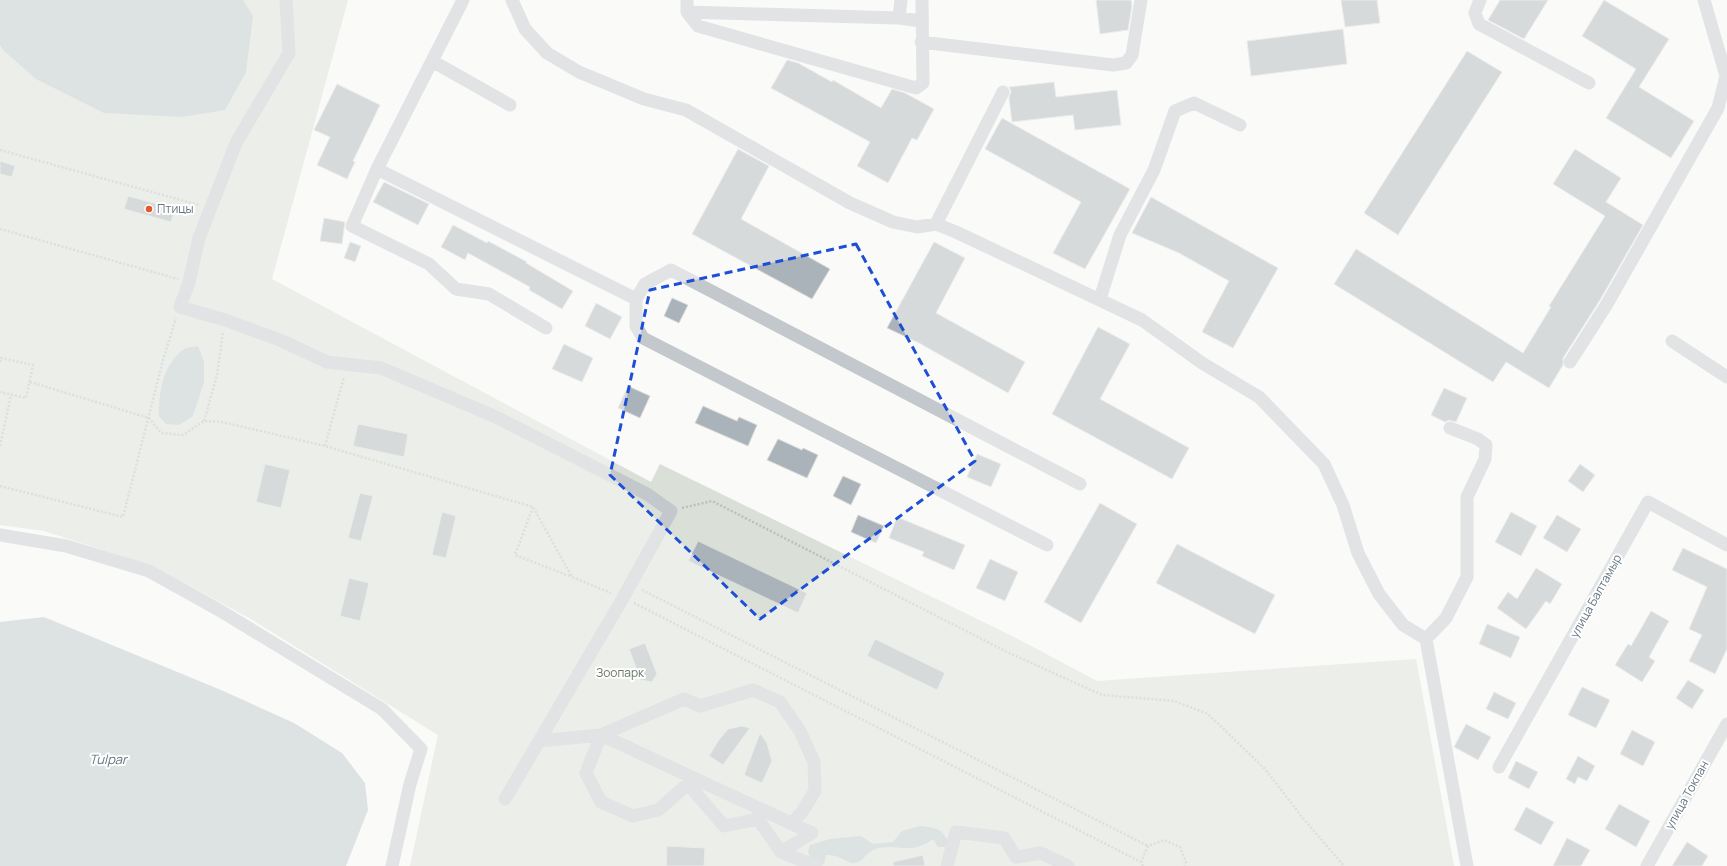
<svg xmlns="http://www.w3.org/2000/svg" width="1727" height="866" font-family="Manrope,sans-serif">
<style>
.green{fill:#dadfd7}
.water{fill:#bbc7cb}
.building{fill:#aab3b9;stroke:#dcdcda}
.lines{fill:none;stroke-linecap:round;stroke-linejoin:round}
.path{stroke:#bbbfc2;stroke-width:2.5;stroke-dasharray:2 2;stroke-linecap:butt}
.minor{stroke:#c3c8cc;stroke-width:13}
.marked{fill:none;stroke:#1d4ed8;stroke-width:3;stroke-dasharray:8 5;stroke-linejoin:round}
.poi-dot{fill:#e4572e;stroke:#fff;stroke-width:1.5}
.labels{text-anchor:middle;stroke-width:4;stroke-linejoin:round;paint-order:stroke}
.poi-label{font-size:12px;fill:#657683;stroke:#fff;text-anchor:start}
.street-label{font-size:12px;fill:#657683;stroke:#fff}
.park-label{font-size:12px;fill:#687a64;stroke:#fff}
.water-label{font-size:13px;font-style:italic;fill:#60757c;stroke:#fff}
</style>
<rect width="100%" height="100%" fill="#fafaf8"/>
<!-- green -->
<path class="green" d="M0,0h348l-76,279 379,203 9,-18 356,174 81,43 319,-22 38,207h-1044l28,-131 -189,-117 -94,-51 -111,-36 -44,-6z"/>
<!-- water -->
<path class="water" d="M0,0h243l10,16 -7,56 -21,38 -43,7 -78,-4 -68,-34 -33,-29 -3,-5z
M198,346l6,16v20l-11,34 -14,9 -13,-1 -7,-8c0,-24 3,-50 24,-66 3,-3 10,-3 15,-4z
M44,617l177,73 73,33 48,30 23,30 3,27 -22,56h-346v-244z
M920,826c20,2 22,3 31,21h-13l-5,-8c-23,18 -39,2 -60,11 -8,3 -10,14 -21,13 -5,-1 -11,-6 -17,-7 -3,-1 -6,-1 -9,-1l-2,9 -13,-1 -3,-12 2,-6 20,-6 31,-3 12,8 20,-2 9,-11z"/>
<!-- building -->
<path class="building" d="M1096,0h35l1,6 -4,24 -28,4z
M1341,0h36l3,23 -35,4z
M1500,0h48l-24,39 -36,-19z
M1604,0l65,39 -30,48 55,34 -23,37 -65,-40 30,-49 -54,-33z
M1343,29l4,35 -96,12 -4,-35z
M1467,51l35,21 -104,163 -34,-22z
M787,60l11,3 34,19 1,-2 48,28 11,-19 13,4 29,16 -17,31 -5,-2 -24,45 -31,-17 13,-24 -99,-54z
M1054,82l2,15 61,-7 4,35 -46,5 -2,-15 -61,7 -3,-24 2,-7 -2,-4z
M337,84l43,21 -27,56 2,1 -8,17 -30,-14 13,-28 -16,-7z
M1002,118l128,71 -45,80 -32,-16 28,-51 -96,-53z
M738,149l31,17 -28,53 89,50 -18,30 -120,-65z
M1575,149l46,29 -15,24 37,23 -43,75 -37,58v7l-14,23 -43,-26 -13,20 -159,-98 22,-35 167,104 28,-46 -2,-1 56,-90 -52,-32z
M0,161l15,5 -3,11 -12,-3z
M384,182l45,22 -11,21 -45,-23z
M128,196l47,13 -4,13 -47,-13z
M1151,197l127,71 -45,80 -31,-16 27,-51 -50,-28 -47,-20z
M324,218l21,4 -3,22 -22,-3z
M453,225l34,18 1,-2 39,21 -1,1 47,28 -11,18 -33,-19 1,-3 -62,-34 -3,7 -24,-13z
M350,242l11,4 -6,16 -11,-4z
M934,242l31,16 -29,55 89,49 -17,31 -89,-50 -32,-15z
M672,298l16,7 -9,18 -15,-7z
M596,303l26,14 -12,22 -25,-13z
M1098,327l32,17 -30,55 89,49 -17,31 -120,-65z
M564,344l29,14 -11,24 -30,-13z
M628,386l22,10 -10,22 -22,-10z
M1444,388l23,10 -11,24 -7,-2 -4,2 -14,-7z
M703,406l34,15 2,-4 18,8 -9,21 -53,-23z
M358,424l50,10 -4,23 -51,-11z
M778,439l24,11 1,-2 15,7 -11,23 -40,-18z
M977,454l24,10 -10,23 -24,-10z
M265,464l25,6 -9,38 -25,-6z
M1580,464l15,11 -12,17 -15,-11z
M843,476l18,8 -10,21 -18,-9z
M360,493l13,3 -12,45 -13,-3z
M1100,503l37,21 -56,99 -37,-21z
M442,512l14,4 -10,42 -14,-3z
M1511,512l26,14 -16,30 -26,-14z
M858,515l26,11 -8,17 -25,-11z
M1557,515l24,14 -14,23 -24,-14z
M897,517l68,28 -11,25 -32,-14 2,-4 -35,-14z
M698,541l109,52 -9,20 -110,-52z
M1177,544l98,51 -20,39 -99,-51z
M1683,548l44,21v80l-12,25 -26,-13 13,-26 -13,-6 18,-42 -35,-17z
M990,559l28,13 -13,29 -29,-13z
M1536,568l26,16 -12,20 -4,-3 -20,28 -29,-21 11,-16 9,7z
M349,578l20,5 -9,38 -20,-5z
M1651,611l18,10 -20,36 6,4 -13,21 -27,-17 13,-21 3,2z
M1487,624l33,13 -9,21 -32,-14z
M875,639l70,34 -8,17 -70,-34z
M645,643l12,31 -5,8 -11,-2 -12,-31z
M1688,680l16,10 -12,19 -16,-11z
M1582,687l28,13 -14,28 -28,-13z
M1494,692l22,11 -8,16 -22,-10z
M1466,724l25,13 -13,23 -24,-13z
M742,726l8,2 -27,37 -14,-9 9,-15 10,-12z
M1632,730l23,12 -12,24 -23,-12z
M760,733l7,10 5,18 -10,22 -18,-8z
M1578,756l17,10 -8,15 -9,-4 -3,7 -9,-5z
M1516,761l22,11 -9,17 -21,-11z
M1619,804l31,17 -14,26 -31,-18z
M1526,807l28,15 -13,23 -27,-15z
M1567,838l23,12 -9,16h-28z
M1687,842l21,14 -6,10h-30z
M667,846l38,2 -1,18h-38z
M923,855l2,11h-31l-1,-4z"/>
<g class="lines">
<!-- path -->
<path class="path" d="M0,150l199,55
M0,229l178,50
M0,362l1,-4 32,7 -7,33 -26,-6
M30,382l119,36 12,15 22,2 21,-14 18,1 103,24 208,61 39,70 39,16
M204,421l13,-46 6,-43
M0,446l11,-51
M325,446l19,-69
M0,486l123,31 40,-157 13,-42
M533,507l-18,48 57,22
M682,508l30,-7 295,151 95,43 72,6 34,13 57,55 37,48 42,49
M642,590l506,256
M634,603l507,259
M1143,866l-2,-4 7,-16 16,-6 16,7 6,15 -1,4"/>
<!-- minor -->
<path class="minor" d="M286,0l3,53 -53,90 -37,95 -10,44 -9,25 45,13 55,20 47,22 54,6 115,49 151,77 24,17 -48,87 -118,201
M463,0l-86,169 259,130
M512,0l13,29 22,24 32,19 65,27 42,11 164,93 43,19 24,5 19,-3 20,8 186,88 60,43 57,34 65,67 19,41 15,48 21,41 24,31 23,14 41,227
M687,0v12l11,14 218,62 7,-5 -1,-83
M1480,0l-5,13 4,11 110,59
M687,12l212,6 23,3
M899,18l2,-18
M921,42l192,23 13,-2 6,-8 9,-55
M432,61l78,44
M377,169l-25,57 77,38 27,25 33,5 57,34
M936,224l67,-132
M1100,299l20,-64 34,-65 21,-59 19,-8 46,22
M1672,341l55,36
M1570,362l37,-58 111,-196 8,-32 -22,-76
M0,535l66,11 83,25 70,39 163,99 39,40 -11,35 -18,82
M1047,545l-404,-207 -7,-12v-27l9,-15 26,-14 409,214
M1426,639l20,-21 21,-41v-80l18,-38 1,-14 -8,-6 -28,-11
M539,741l62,-6 211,98 -31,19 -23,-33 -34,7 -36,-42 -30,26 -25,6 -32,-14 -15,-29 15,-38 83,-36 16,7 53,-16 27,12 20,29 14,31 1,29 -13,21 -10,11
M1499,767l149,-265 79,43
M781,852l35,14
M947,866l9,-34 48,6 12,19 25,-4 27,13
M1647,866l80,-142"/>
</g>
<!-- marked area -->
<path d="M0 0H1727V866H0ZM856,244l119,217 -215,158 -150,-144 40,-185z" fill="#fafaf8" fill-opacity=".55" fill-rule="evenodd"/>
<path class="marked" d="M856,244l119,217 -215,158 -150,-144 40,-185z"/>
<!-- markers -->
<circle class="poi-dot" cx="149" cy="209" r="4"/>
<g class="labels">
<!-- poi labels -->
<g class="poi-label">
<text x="157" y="213">Птицы</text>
</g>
<!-- street labels -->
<g class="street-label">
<text transform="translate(1596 596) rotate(-61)" y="4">улица Балтамыр</text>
<text transform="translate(1687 795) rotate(-61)" y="4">улица Токпан</text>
</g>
<!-- park labels -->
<g class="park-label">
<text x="620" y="677">Зоопарк</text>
</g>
<!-- water labels -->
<g class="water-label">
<text x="108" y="764">Tulpar</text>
</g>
</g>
</svg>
